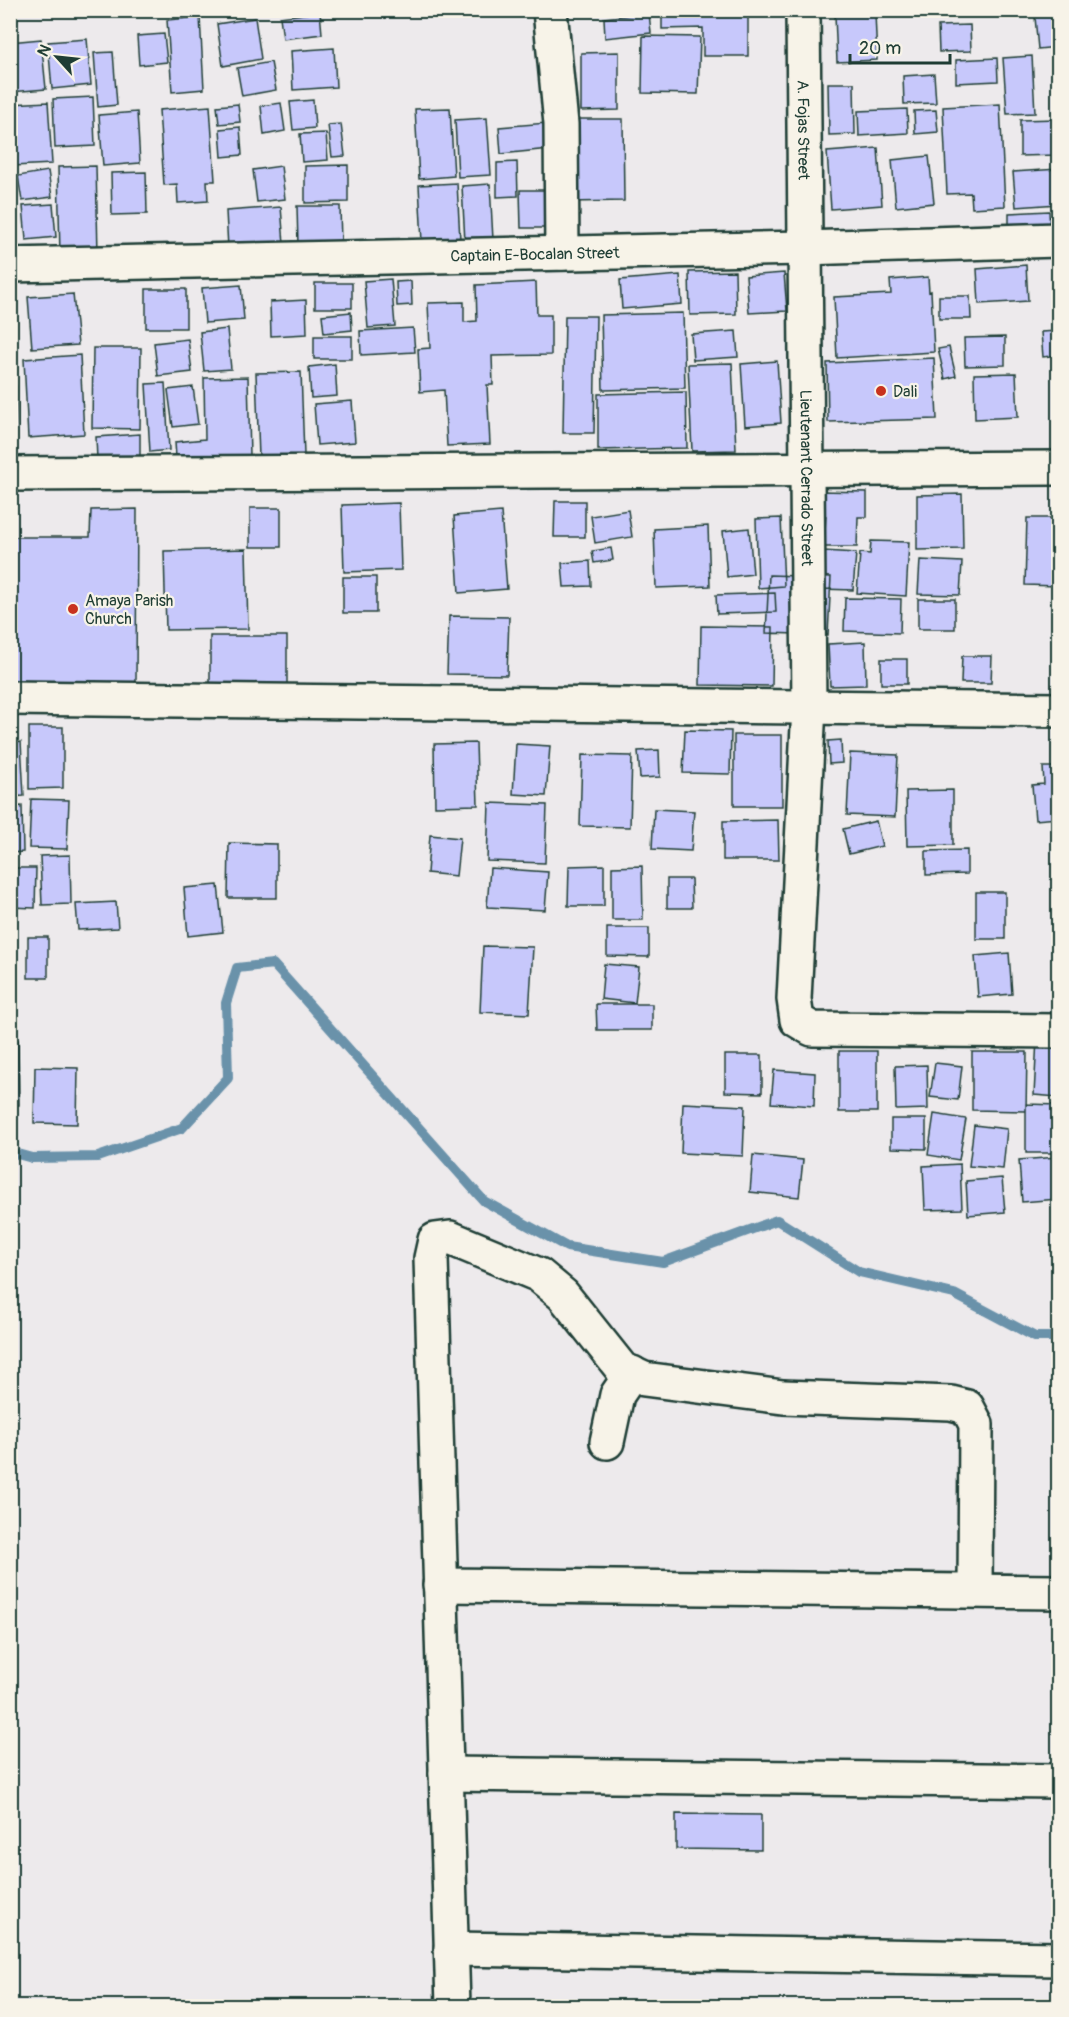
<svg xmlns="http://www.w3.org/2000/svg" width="1069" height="2017" font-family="Pangolin,sans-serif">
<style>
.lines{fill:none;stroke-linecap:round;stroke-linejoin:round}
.stream{stroke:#6a92aa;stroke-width:10}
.building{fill:#c7c8fb;stroke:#1f3d34;stroke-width:1.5}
.street-casing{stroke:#1f3d34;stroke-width:38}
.secondary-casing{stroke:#1f3d34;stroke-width:38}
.street{stroke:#f7f3e8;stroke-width:33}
.secondary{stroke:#f7f3e8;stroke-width:33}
.poi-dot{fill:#c8321e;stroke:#f7f3e8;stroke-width:2}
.labels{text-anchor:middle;stroke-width:4.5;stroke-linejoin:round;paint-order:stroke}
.street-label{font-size:16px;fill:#1f3d34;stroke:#f7f3e8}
.poi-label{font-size:16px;fill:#1f3d34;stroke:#f7f3e8;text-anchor:start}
</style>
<rect width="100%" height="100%" fill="#edeaec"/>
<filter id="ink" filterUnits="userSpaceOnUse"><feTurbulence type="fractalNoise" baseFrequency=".0167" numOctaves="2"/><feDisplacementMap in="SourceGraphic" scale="12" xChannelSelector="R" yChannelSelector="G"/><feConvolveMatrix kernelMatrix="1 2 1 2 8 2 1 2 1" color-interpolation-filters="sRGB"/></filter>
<g filter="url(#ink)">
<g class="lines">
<!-- stream -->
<path class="stream" d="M10,1152l22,6 66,-1 84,-29 46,-50 -2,-75 11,-35 36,-4 211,237 83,46 96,15 114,-42 82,52 95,22 81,43h23"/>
</g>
<!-- building -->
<path class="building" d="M235,10h31v1l-31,2z
M662,10h86v46h-45v-28l-41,1z
M320,12l2,22 -39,5 -3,-22z
M649,13l2,20 -46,5 -1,-20z
M875,13l2,47 -40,2 -2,-47z
M1058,14v33l-20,2 -3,-32z
M200,17l4,72 -32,3 -5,-72z
M255,18l6,41 -38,7 -6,-42z
M970,25l1,26 -32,1 -1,-26z
M164,34l3,28 -28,3 -2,-29z
M643,36l57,1 -2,57 -56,-1z
M41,39l5,50 -36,3v-50z
M87,39l4,46 -39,4 -4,-47z
M334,48l2,39 -43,3 -2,-39z
M113,52l4,53 -19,2 -4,-54z
M619,52v58l-38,1v-58z
M1032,56l3,57 -28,1 -4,-56z
M997,58l1,23 -42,2v-23z
M271,62l5,28 -34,6 -5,-28z
M934,74l2,29 -32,1 -1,-28z
M828,83h26l1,51 -26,1z
M93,97l2,49 -40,2 -2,-49z
M313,100l2,28 -22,2 -3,-28z
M48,102l4,62 -39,2 -3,-62z
M281,103l4,28 -21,4 -3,-29z
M238,104l2,18 -21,2 -2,-18z
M1000,104l5,102 -33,2 -1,-15 -24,1 -4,-87z
M210,106l5,75h-8l1,20 -30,2 -1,-19 -13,1 -5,-75z
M450,108l4,68 -35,3 -4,-70z
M907,109l1,24 -49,3 -1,-25z
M936,110l2,22 -23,2 -1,-23z
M137,112l3,51 -37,3 -4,-51z
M487,118l4,57 -33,2 -3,-57z
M568,119h55l1,82 -55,1z
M1058,119v36l-38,1v-36z
M547,123l2,26 -48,5 -2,-27z
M341,124l4,32 -13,1 -4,-32z
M240,127l2,28 -20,2 -2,-28z
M326,133l2,27 -26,2 -2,-28z
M878,148l4,57 -51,4 -4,-57z
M929,156l5,47 -38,4 -4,-47z
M517,162l1,34 -21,1v-34z
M348,165v37l-43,1v-37z
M96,166l2,88 -38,1 -2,-88z
M281,166l4,33 -28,3 -4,-32z
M1058,169v35l-42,3 -3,-35z
M48,171l4,26 -30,4 -4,-25z
M146,172l1,42 -35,1 -1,-42z
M457,183l3,57 -38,2 -3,-57z
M490,184l3,56 -28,2 -3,-56z
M520,190h26v38h-25z
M53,204l3,33 -30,3 -3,-34z
M297,206h43l1,38 -43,1z
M281,207l3,37 -56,4 -2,-37z
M1049,211l1,21 -41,1v-20z
M1026,265l2,36 -49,3 -2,-35z
M735,271l1,43 -46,1 -1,-43z
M784,273l3,38 -38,2 -3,-37z
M680,275l2,29 -60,5 -2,-29z
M928,277l1,15 2,-1 3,61 -97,6 -3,-61 57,-3 -1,-14z
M391,279l4,47 -27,2 -4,-47z
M411,281l1,24 -15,1 -1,-24z
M536,282l1,33h14v40l-59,1 1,29h-6l3,59 -43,2 -3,-56 -24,2 -2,-43 12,-1 -2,-45 36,-1v20l13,-1 -1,-36z
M315,283h37v25h-37z
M241,285l3,35 -39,3 -3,-35z
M146,289h40v39h-40z
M73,294l5,51 -46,3 -4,-51z
M939,296h31l1,23h-32z
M306,300l1,34 -36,2 -1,-34z
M351,312l1,18 -28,3 -2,-18z
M683,313l2,75 -82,2 -2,-75z
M565,316h31l-2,117h-31z
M413,328l2,24 -54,3 -1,-24z
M227,329l4,40 -27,2 -4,-39z
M736,331l2,26 -45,3 -2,-26z
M1058,331v24l-15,2 -2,-25z
M314,336h38v23h-38z
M1005,337v28l-40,1 -1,-28z
M188,339l4,33 -34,4 -4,-33z
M949,347l7,29 -11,3 -7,-30z
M93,348h48l-1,81 -48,-1z
M80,355l4,79 -56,4 -4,-79z
M934,358l3,61 -109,3 -1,-59z
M777,361l4,62 -36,3 -4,-62z
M732,363l4,87 -44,1 -4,-87z
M335,364l2,32 -26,2 -2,-31z
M1055,367h3v44h-2z
M301,372l3,83 -45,2 -3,-84z
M1016,373l2,44 -43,2 -1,-45z
M248,377l2,79 -44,-1 -30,3 -1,-16 30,-3 -1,-61z
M165,383l4,67 -19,2 -4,-68z
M10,386h6l-1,57h-5z
M193,387l5,37 -25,3 -5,-37z
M686,392l1,56 -89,2v-56z
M352,401l3,41 -38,3 -3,-41z
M140,434v23l-43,2 -1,-22z
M820,491l47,1v25h-9l-1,30h-33l2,-31 -6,-1z
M962,494l1,55 -46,1v-55z
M555,501h30v36h-31z
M399,503l2,67 -57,2 -2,-67z
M250,508h31v39h-31z
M137,509l-1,173h-126v-145h80l1,-27z
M628,510l4,27 -37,6 -4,-27z
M501,512l6,77 -48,4 -5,-77z
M781,518l3,68 -26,2 -2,-69z
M1027,518h31v68l-33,-1z
M708,526l2,60 -54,2 -2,-59z
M749,528l4,46 -26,3 -4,-46z
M871,541l38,1 -3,54 -49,-3 3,-40 10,1z
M611,548l2,12 -19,3 -2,-12z
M246,549l2,80 -82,1 -2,-79z
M823,551l33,2 -3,37 -32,-1z
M920,560l42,2 -2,33 -42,-1z
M590,561l1,25 -27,1 -2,-24z
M769,575l62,2 -3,58 -62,-2z
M343,577h33v36h-33z
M775,593l1,19 -59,2 -1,-19z
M845,598l56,1 -1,34 -56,-2z
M918,599h37v30h-37z
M449,616l60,1 -2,58 -60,-1z
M701,626l72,1 -1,59 -72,-1z
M210,636h77v50l-77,1z
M865,642l1,43 -36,1 -2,-42z
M962,656h30l-1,27h-30z
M881,659h26v25h-26z
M29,727h34v61l-34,1z
M685,730l46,1 -1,43 -47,-1z
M734,735h48v71h-48z
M841,740l1,23 -13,1 -1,-23z
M21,742l3,54 -14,1v-54z
M476,743l2,62 -43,1 -1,-62z
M516,744l34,2 -4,50 -33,-2z
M659,750l1,27 -20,1 -2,-27z
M850,753l48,2 -3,62 -48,-2z
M582,755l50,1 -2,71 -50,-1z
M1043,767h15v51l-23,2 -3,-35 12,-1z
M953,790v55l-46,1 -1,-55z
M31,799l38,1 -2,49 -38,-1z
M489,803l58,2 -2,58 -58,-2z
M22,806l1,46 -13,1v-46z
M654,809l40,2 -3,40 -39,-2z
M778,820l1,40h-56v-39z
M876,821l6,25 -33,8 -6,-25z
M430,835l30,3 -4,38 -29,-3z
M229,843l48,1v54h-49z
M967,850v24l-41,1v-24z
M70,855l1,49 -29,1 -2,-49z
M604,865v41h-36l1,-40z
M642,866l1,54h-31v-53z
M10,868h26l-1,40 -25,-1z
M490,868l58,4 -3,38 -58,-3z
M667,879h24l1,29h-25z
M218,885l5,47 -35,4 -4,-48z
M976,892h29v47h-29z
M116,902l2,26 -40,2 -2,-26z
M607,928h42v29l-42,-1z
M28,937h20v41h-20z
M483,946l50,1 -4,67 -49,-2z
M1009,953l3,41 -34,3 -3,-41z
M604,964l35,3 -4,36 -34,-4z
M596,1004h56v26h-55z
M1037,1039l21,1v57l-24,-2z
M10,1040h8l1,65h-9z
M839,1051h38v61h-38z
M972,1052h55l-1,59 -54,-1z
M725,1055h37v38l-37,-1z
M935,1063l27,3 -4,34 -28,-3z
M927,1065l1,44 -32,1 -1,-44z
M35,1067l43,1 -1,56 -43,-1z
M774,1070l41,3 -1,33 -43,-3z
M683,1103l62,3 -2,50 -62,-3z
M1026,1104l32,1v48h-32z
M934,1114l32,5 -7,41 -31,-5z
M891,1119h35v30l-35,-1z
M974,1125l33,4 -4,40 -34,-3z
M753,1155l50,5 -4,37 -49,-5z
M1058,1157v42l-36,3 -3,-42z
M960,1164l2,45 -37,1 -2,-44z
M1002,1178l3,34 -37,3 -2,-34z
M676,1814l85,1v35l-85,-1z"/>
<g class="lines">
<!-- street casing -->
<g class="street-casing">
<g id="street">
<path d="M550,10l11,114 1,129"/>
<path id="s1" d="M803,10l6,697 -15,292 3,21 15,9 246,2"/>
<path id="s2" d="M10,265l794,-17 254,-8"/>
<path d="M10,698l1048,12"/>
<path d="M607,1442l10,-47 15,-22"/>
<path d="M440,1585l618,7"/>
<path d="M446,1774l612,7"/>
<path d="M451,1949l607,10"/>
<path d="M453,2006l-22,-748 4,-18 15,-2 89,37 24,20 59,74 22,10 139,18 168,6 16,4 9,17 -1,166"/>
</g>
</g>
<!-- secondary casing -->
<g class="secondary-casing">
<path id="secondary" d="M10,474l1048,-6"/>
</g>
<!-- street -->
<use href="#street" class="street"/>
<!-- secondary -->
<use href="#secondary" class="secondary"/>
</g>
</g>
<!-- markers -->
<g class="poi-dot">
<circle cx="881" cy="391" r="6"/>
<circle cx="73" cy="609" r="6"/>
</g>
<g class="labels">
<!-- street labels -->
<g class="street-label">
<text dy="6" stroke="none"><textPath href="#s1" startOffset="120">A. Fojas Street</textPath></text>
<text dy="6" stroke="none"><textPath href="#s2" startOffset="525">Captain E-Bocalan Street</textPath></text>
<text dy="6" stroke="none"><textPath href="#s1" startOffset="468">Lieutenant Cerrado Street</textPath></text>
</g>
<!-- poi labels -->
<g class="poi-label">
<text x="893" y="397">Dali</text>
<text x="85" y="606">Amaya Parish<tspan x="85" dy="18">Church</tspan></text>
</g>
</g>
<!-- margin -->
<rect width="1069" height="2017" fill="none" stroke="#f7f3e8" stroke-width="36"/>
<rect x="18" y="18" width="1033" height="1981" fill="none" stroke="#1f3d34" stroke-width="2" filter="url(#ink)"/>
<!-- north arrow -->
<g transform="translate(57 57) rotate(297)" stroke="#f7f3e8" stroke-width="4.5" paint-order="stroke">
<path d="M0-4.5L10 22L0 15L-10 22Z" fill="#1f3d34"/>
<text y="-9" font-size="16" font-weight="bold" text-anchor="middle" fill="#1f3d34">N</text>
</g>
<!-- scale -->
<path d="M850 54v9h100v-9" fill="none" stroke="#1f3d34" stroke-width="3"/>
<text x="859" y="54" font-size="18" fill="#1f3d34" stroke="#f7f3e8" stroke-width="4.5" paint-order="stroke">20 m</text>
</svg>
